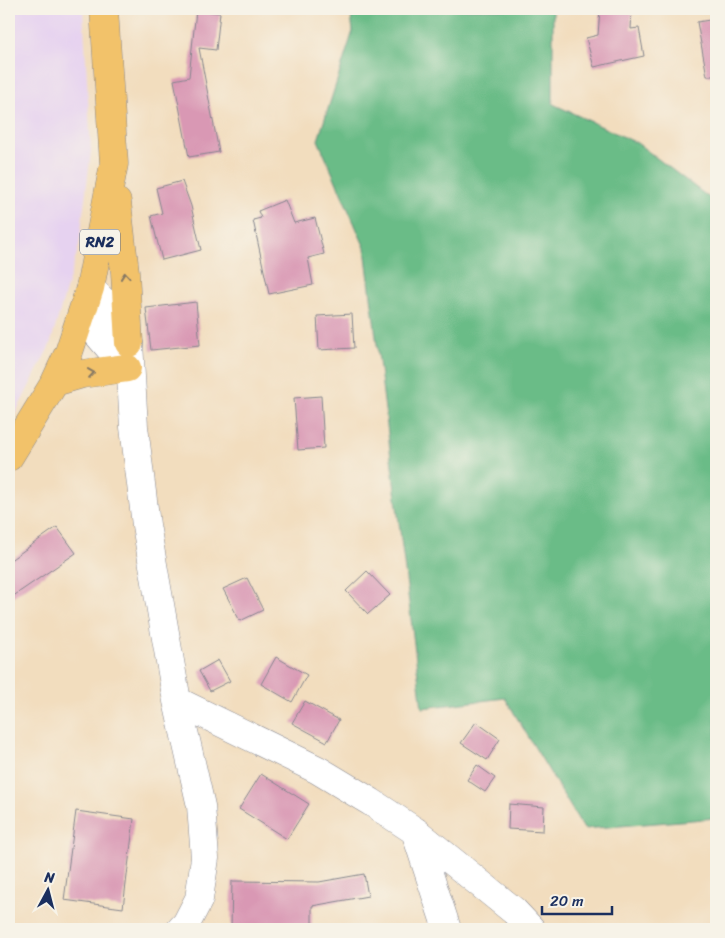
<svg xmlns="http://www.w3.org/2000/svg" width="725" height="938" font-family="Sriracha,sans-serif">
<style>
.built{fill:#e6d2f0}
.forest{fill:#6bbc87;stroke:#437672}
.building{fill:#d998b4}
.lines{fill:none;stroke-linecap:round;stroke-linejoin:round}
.minor-casing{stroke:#86868e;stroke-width:29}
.highway-casing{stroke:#86868e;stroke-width:29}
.minor{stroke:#fff;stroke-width:28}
.highway{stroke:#f2c26a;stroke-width:28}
.oneway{stroke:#867864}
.labels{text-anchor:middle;stroke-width:4.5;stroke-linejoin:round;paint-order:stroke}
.shield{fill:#f7f3e8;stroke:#5d6a87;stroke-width:1}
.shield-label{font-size:15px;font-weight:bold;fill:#1b2f5e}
</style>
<rect width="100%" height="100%" fill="#f7f3e8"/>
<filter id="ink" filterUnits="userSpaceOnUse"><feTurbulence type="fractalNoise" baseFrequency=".02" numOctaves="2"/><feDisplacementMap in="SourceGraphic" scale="10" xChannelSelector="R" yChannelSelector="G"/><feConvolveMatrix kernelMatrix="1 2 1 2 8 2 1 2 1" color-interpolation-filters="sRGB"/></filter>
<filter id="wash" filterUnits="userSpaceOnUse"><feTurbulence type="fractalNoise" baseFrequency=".0096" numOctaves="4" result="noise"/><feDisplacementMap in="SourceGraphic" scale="20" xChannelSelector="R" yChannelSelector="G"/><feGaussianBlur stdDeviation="1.12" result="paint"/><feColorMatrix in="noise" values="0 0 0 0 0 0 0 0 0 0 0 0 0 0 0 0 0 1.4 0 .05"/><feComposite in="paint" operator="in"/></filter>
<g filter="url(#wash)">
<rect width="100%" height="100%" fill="#f2ddbe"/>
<!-- built -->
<path class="built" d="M9,9h74l8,142 -12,95 -29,99 -41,81z"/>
<!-- forest -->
<path class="forest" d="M350,9h203v95l84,39 79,60v615l-132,11 -79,-131 -83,10 -57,-460 -47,-108 35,-109z"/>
<g id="blocks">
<!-- building -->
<path class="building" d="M600,9h32l-1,20 8,-1 5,28 -50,11 -8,-29 12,-3z
M196,10l24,3 -4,37 -17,-2 20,104 -30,5 -15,-77 15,-3z
M716,19v57h-9l-10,-54z
M182,181l9,25 10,44 -39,10 -11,-44 11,-3 -6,-25z
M285,200l9,23 21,-5 9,36 -16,4 5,27 -44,9 -16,-74 8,-2 -3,-7z
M196,302l4,43 -49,5 -5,-42z
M352,314l2,34 -35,2 -2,-34z
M321,396l3,52 -26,2 -4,-52z
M57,527l19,26 -67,46v-38z
M367,571l23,24 -22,19 -22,-23z
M247,578l16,32 -23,11 -17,-32z
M276,657l31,18 -15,27 -31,-18z
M218,660l12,21 -20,10 -11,-20z
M305,701l34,19 -12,22 -35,-19z
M476,722l24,17 -13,21 -26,-17z
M477,765l18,13 -10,14 -18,-12z
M261,774l48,30 -22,35 -48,-30z
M509,804l35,3 -1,24 -35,-2z
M76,811l58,8 -11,89 -59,-8z
M364,874l4,22 -56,10v23h-81l1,-48 87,1z"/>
</g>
</g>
<g filter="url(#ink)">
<use href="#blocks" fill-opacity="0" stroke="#86868e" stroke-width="1"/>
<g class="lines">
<!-- minor casing -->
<g class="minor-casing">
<path id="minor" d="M90,288l21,21 11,16 7,18 5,84 12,98 31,176 24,105 4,52 -6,41 -13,25 -5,5
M82,316l48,56
M177,701l141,69 53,32 44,29 99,80 17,18
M415,831l32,98"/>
</g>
<!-- highway casing -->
<g class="highway-casing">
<path id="highway" d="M117,202l8,70 4,71
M55,382l27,-8 45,-6
M9,457l46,-75 14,-30 21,-64 24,-124 -10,-155"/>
</g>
<!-- minor -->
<use href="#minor" class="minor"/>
<!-- highway -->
<use href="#highway" class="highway"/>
</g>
<!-- one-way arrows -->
<defs><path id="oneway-chevron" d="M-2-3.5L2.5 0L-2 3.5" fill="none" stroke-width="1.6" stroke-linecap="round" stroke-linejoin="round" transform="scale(1.25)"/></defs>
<g class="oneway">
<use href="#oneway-chevron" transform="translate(125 276) rotate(-95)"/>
<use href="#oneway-chevron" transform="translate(91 373) rotate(-8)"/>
</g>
</g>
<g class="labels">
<!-- shield labels -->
<rect class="shield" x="80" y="229.5" width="40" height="25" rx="4"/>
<g class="shield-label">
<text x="100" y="247">RN2</text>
</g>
</g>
<!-- margin -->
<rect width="725" height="938" fill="none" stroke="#f7f3e8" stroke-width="30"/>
<!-- north arrow -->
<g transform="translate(48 890) rotate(7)" stroke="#f7f3e8" stroke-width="4" paint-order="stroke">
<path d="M0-4L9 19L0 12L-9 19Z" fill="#1b2f5e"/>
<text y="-8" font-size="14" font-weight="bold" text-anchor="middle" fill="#1b2f5e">N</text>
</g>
<!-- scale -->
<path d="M542 906v8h70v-8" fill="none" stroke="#1b2f5e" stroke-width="2.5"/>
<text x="550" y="906" font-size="15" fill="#1b2f5e" stroke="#f7f3e8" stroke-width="4" paint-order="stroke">20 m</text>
</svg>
